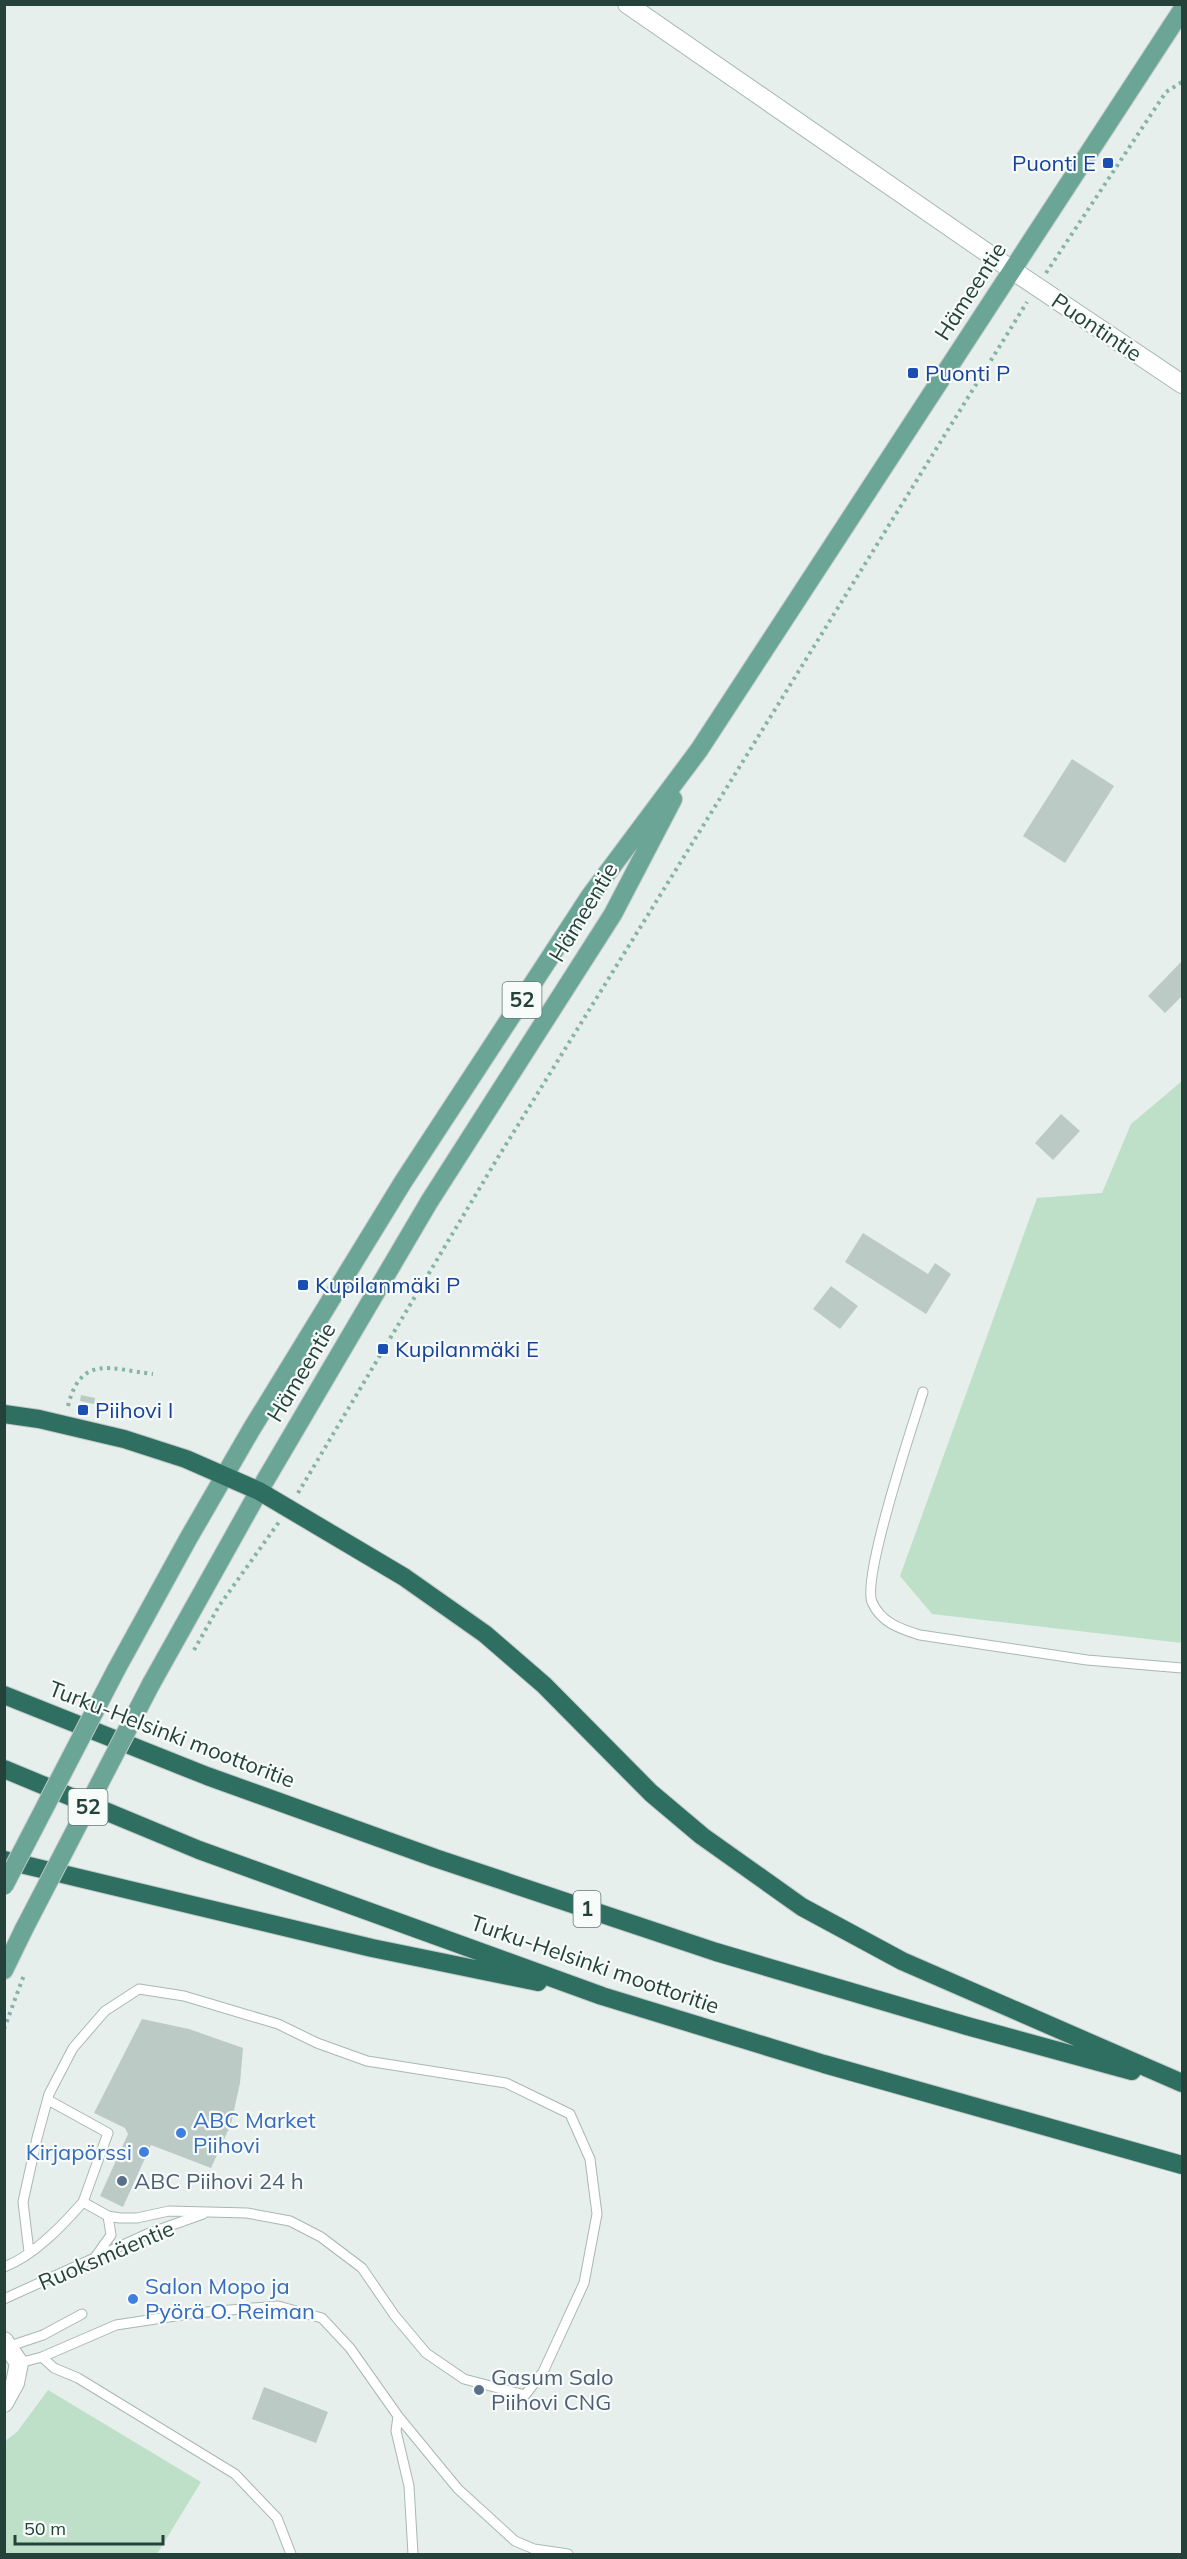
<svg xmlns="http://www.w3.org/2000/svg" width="1187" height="2559" font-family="Mulish,sans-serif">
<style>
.green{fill:#bfe0c8}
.building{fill:#bbcac4}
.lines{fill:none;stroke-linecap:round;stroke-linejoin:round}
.lane-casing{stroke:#a8b8b2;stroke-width:11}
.street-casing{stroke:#a8b8b2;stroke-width:20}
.primary-casing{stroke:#c2cac8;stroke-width:20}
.highway-casing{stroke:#c2cac8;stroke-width:20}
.path{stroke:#86b3a5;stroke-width:4;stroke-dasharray:3 4.5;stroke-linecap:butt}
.lane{stroke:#fff;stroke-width:9}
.street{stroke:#fff;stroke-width:18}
.primary{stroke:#6aa596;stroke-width:18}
.highway{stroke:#2f6f62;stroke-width:18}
.primary-bridge-casing{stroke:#c2cac8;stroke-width:20;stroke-linecap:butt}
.primary-bridge{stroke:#6aa596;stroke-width:18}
.transit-dot{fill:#1a4fb4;stroke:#f7fbf9;stroke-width:2}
.shop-dot{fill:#3f7fe0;stroke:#f7fbf9;stroke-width:2}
.service-dot{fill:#5c6f8a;stroke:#f7fbf9;stroke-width:2}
.labels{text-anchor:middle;stroke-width:4.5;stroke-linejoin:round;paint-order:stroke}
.shield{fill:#f7fbf9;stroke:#637a73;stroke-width:1.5}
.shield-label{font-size:21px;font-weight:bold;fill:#24423a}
.transit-label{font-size:22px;fill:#164399;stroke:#f7fbf9;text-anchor:start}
.street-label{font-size:22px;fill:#24423a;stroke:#f7fbf9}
.shop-label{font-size:22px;fill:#366cbe;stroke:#f7fbf9;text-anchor:start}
.service-label{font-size:22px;fill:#4e5e75;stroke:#f7fbf9;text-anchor:start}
</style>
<rect width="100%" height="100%" fill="#e6efeb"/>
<!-- green -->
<path class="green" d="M1182,1081v562l-250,-29 -32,-38 137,-378 65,-5 29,-69z
M48,2390l153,92 -44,72h-152v-113l12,-9z"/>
<!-- building -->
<path class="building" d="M1072,759l42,27 -49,77 -42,-27z
M1182,961v35l-17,17 -17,-17z
M1061,1114l19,17 -27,29 -18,-17z
M863,1233l65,41 7,-11 16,11 -25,40 -81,-52z
M831,1286l27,20 -18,23 -27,-20z
M81,1395l14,3 -1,6 -14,-3z
M142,2019l47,10 54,19 -3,35 -9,41 -20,44 -60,-23 -28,62 -23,-11 28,-62 -3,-6 -31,-15z
M264,2387l64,25 -12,31 -64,-24z"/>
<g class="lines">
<!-- lane casing -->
<g class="lane-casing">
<path id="lane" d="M923,1392c-11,35 -61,185 -51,210 9,21 29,27 48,33l167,25 95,8
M48,2100l60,33 -25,69
M96,2256l15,-21 -3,-19
M4,2267c30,-11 59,-42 79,-65l25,14 12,2h17l32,-7 78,2 43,8 31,16 41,31 33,48 31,37 38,26 61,16 18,-23 41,-89 13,-69 -7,-55 -20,-45 -64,-31 -139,-22 -50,-18 -39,-19 -94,-28 -45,-7 -34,22 -32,37 -24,46 -12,44 -14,64 6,50
M4,2299l143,-65 56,-20
M10,2346l33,-11 39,-21
M42,2357l12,11 24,10 157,96 42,44 14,36
M19,2363l23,-6 74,-32 79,-12 83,-7 44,12 28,30 48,68 60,73 57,52 19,8 34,5
M398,2416l-2,15 13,55 4,68"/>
</g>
<!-- street casing -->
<g class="street-casing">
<path id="street" d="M627,4l385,266 170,114
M4,2341l15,22 -4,20 -11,20"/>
</g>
<!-- primary casing -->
<g class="primary-casing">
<path id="primary" d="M116,1670l72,-131 63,-109 152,-248 187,-286 109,-146 483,-740
M151,1684l108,-193 170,-289 184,-288 60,-115
M4,1970l20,-41"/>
</g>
<!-- highway casing -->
<g class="highway-casing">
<path id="highway" d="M4,1414l35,5 85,20 62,20 73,32 145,86 81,57 59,51 107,108 51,43 100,71 100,54 280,122
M4,1695l203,81 228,82 281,94 251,74 165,45
M4,1769l195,81 403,146 222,68 358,101
M4,1860l368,88 166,34"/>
</g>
<!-- path -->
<path class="path" d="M1046,273l120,-181 16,-10
M68,1406c13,-52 42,-37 85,-32
M298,1493l199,-334 530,-857
M194,1650l25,-44 60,-84
M4,2029l20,-54"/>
<!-- lane -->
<use href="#lane" class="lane"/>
<!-- street -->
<use href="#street" class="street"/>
<!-- primary -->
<use href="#primary" class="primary"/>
<!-- highway -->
<use href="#highway" class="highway"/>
<!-- primary-bridge casing -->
<g class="primary-bridge-casing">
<path id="primary-bridge" d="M4,1886l112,-216
M24,1929l127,-245"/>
</g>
<!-- primary-bridge -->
<use href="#primary-bridge" class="primary-bridge"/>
</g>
<!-- markers -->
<g class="transit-dot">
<rect x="1102" y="157" width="12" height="12" rx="3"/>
<rect x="907" y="367" width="12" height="12" rx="3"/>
<rect x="297" y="1279" width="12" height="12" rx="3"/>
<rect x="377" y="1343" width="12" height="12" rx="3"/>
<rect x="77" y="1404" width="12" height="12" rx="3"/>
</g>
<g class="shop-dot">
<circle cx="181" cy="2133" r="6"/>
<circle cx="144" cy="2152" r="6"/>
<circle cx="133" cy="2299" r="6"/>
</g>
<g class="service-dot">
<circle cx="122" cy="2181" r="6"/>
<circle cx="479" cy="2390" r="6"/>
</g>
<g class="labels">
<!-- shield labels -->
<g class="shield">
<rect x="502.5" y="982" width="39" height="36" rx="4.5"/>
<rect x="68.5" y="1789" width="39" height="36" rx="4.5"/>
<rect x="573.5" y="1891" width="27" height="36" rx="4.5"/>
</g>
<g class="shield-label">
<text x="522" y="1007">52</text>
<text x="88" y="1814">52</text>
<text x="587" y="1916">1</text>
</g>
<!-- transit labels -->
<g class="transit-label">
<text x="1096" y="171" text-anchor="end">Puonti E</text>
<text x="925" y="381">Puonti P</text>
<text x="315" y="1293">Kupilanmäki P</text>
<text x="395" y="1357">Kupilanmäki E</text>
<text x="95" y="1418">Piihovi I</text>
</g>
<!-- street labels -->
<g class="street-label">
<text transform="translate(970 291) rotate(-57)" y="8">Hämeentie</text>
<text transform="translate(1097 327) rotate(34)" y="8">Puontintie</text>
<text transform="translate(583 912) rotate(-59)" y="8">Hämeentie</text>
<text transform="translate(301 1372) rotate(-59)" y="8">Hämeentie</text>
<text transform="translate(172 1734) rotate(21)" y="8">Turku-Helsinki moottoritie</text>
<text transform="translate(595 1964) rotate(19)" y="8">Turku-Helsinki moottoritie</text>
<text transform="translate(106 2255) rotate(-23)" y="8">Ruoksmäentie</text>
</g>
<!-- shop labels -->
<g class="shop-label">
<text x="193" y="2128">ABC Market<tspan x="193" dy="25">Piihovi</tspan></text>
<text x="132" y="2160" text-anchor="end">Kirjapörssi</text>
<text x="145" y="2294">Salon Mopo ja<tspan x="145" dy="25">Pyörä O. Reiman</tspan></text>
</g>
<!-- service labels -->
<g class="service-label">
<text x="134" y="2189">ABC Piihovi 24 h</text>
<text x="491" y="2385">Gasum Salo<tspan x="491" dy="25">Piihovi CNG</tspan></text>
</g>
</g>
<!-- border -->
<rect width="1187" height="2559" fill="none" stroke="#24423a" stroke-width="12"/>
<!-- scale -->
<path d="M15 2535v9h148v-9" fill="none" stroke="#24423a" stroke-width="3"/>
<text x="24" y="2535" font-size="18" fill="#24423a" stroke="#f7fbf9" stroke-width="4.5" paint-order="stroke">50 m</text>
</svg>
